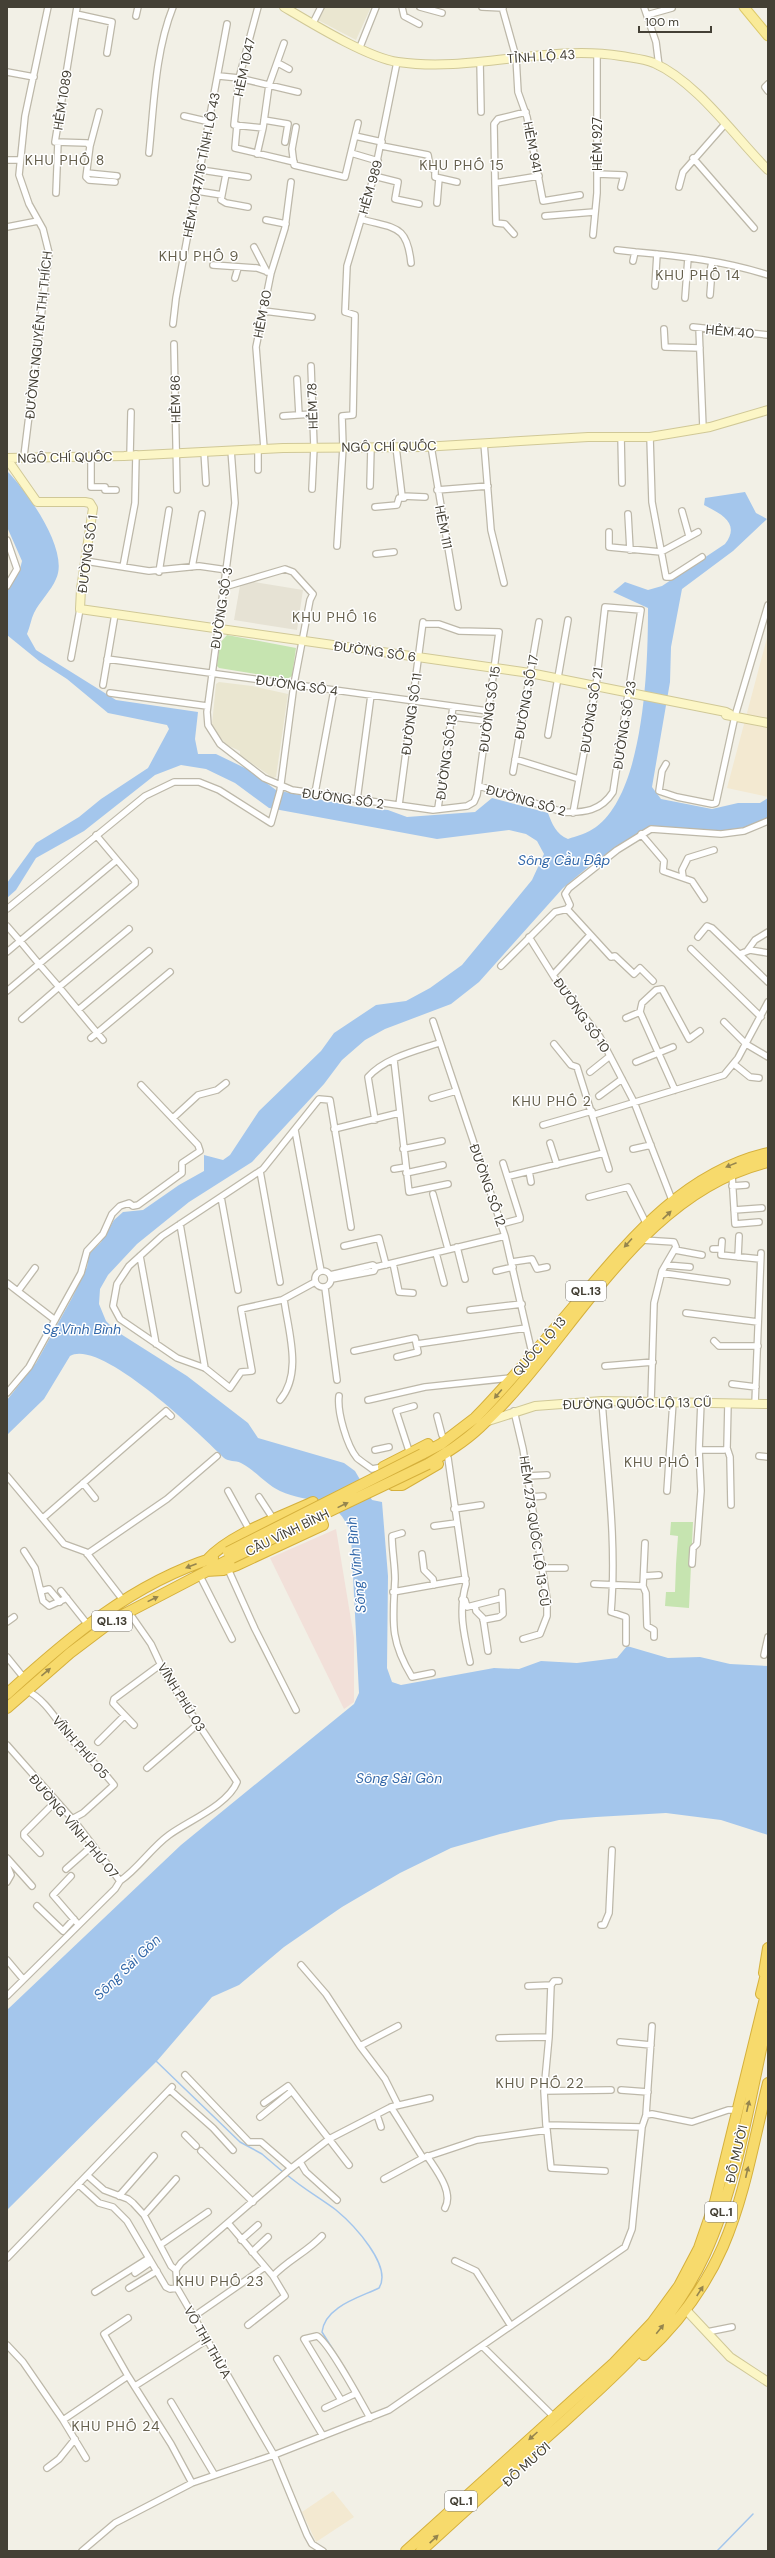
<svg xmlns="http://www.w3.org/2000/svg" width="775" height="2558" font-family="'DM Sans',sans-serif">
<style>
.residential{fill:#e6e2d4}
.commercial{fill:#f3e9d1}
.education{fill:#eae6d0}
.medical{fill:#f2e0d9}
.green{fill:#c6e4b0}
.water{fill:#a4c6ec}
.lines{fill:none;stroke-linecap:round;stroke-linejoin:round}
.stream{stroke:#a4c6ec;stroke-width:1.5}
.street-casing{stroke:#bdb8a9;stroke-width:8}
.secondary-casing{stroke:#d0c897;stroke-width:10}
.primary-casing{stroke:#ddc968;stroke-width:11}
.highway-casing{stroke:#d5b03c;stroke-width:12}
.street{stroke:#fff;stroke-width:5.5}
.secondary{stroke:#fcf6c6;stroke-width:8}
.primary{stroke:#f9ea98;stroke-width:9}
.highway{stroke:#f7da6c;stroke-width:10}
.highway-bridge-casing{stroke:#d5b03c;stroke-width:12;stroke-linecap:butt}
.highway-bridge{stroke:#f7da6c;stroke-width:10}
.oneway{fill:#95854e}
.labels{text-anchor:middle;stroke-width:3;stroke-linejoin:round;paint-order:stroke}
.shield{fill:#fff;stroke:#7c7972;stroke-width:1}
.shield-label{font-size:12px;font-weight:bold;fill:#444035}
.street-label{font-size:13px;fill:#444035;stroke:#fff}
.neighbourhood-label{font-size:14px;letter-spacing:1px;fill:#66604d;stroke:#fff}
.water-label{font-size:14px;font-style:italic;fill:#3469aa;stroke:#fff}
</style>
<rect width="100%" height="100%" fill="#f2f0e6"/>
<!-- residential -->
<path class="residential" d="M241,580l62,10 -6,40 -63,-10z"/>
<!-- commercial -->
<path class="commercial" d="M768,634v163l-41,-9z
M333,2491l21,26 -38,25 -14,-30z"/>
<!-- education -->
<path class="education" d="M322,7h49l-15,33 -40,-21z
M219,682l33,4 36,8 -12,83 -3,1 -33,-23v-4l-13,-6 -13,-14 -2,-7 4,-40z"/>
<!-- medical -->
<path class="medical" d="M336,1529l18,109v64l-10,7 -74,-151z"/>
<!-- green -->
<path class="green" d="M227,635l69,13 -4,28 -5,3 -68,-11 -2,-2 3,-23z
M671,1522h22l-2,43 -15,-1 2,-28 -8,-1z
M676,1564l15,1 -2,43 -24,-2 1,-14h9z"/>
<!-- water -->
<path class="water" d="M7,471c20,20 63,80 49,108 -5,12 -16,22 -22,34 -3,6 -4,14 -7,21l9,16 80,50 82,12 -3,27 3,15h18l33,16 27,20 80,17 32,3 19,7 68,-5 17,-14 56,15c4,11 8,21 20,26 9,-3 20,-6 28,-12 49,-36 52,-163 52,-219l-35,-16 12,-10 23,8 14,-4 63,-42c16,-21 -4,-30 -21,-39l1,-7 40,-6 11,21 11,6 -34,32 -51,38 -11,58 -1,35 -18,105 9,12 51,10 26,-6h22l8,-5v20l-18,8 -30,6 -69,-5 -58,36 -30,25 -84,94 -28,22 -66,25 -20,11 -23,20 -18,24 -72,78 -63,40 -52,42 -29,31 -8,14 -1,15 7,17 10,10 71,45 61,47 10,15 86,25 11,8 17,29 10,2 6,74 -1,92 5,14 9,3 93,-17 25,1 22,-8 36,2 40,-5 10,-12 41,12 32,-1 30,7 38,2v169l-47,-15 -55,-7 -70,4 -37,3 -59,14 -49,14 -51,25 -58,34 -58,40 -45,38 -27,12 -55,64 -150,149v-200l174,-165 173,-141 5,-11 -8,-157c-11,-41 -39,-31 -71,-45 -15,-7 -25,-21 -39,-28 -6,-3 -12,-1 -17,-5 -23,-23 -123,-120 -154,-102l-26,43 -37,36v-35l29,-37 36,-65 15,-31 2,-13 12,-12 13,-22 9,-8 20,-2 36,-25 25,-14v-16l19,5 7,-5 29,-44 62,-60 13,-18 42,-28 30,-4 24,-13 32,-23 70,-85 12,-26 -7,-13 -11,-7 -17,-4 -72,9 -168,-31 -34,-25 -29,-14 -25,-4 -26,10 -71,56 -48,27 -20,32 -9,8v-15l29,-40 43,-26 22,-18 47,-31 21,-39 -2,-4 -59,-12 -41,-34 -28,-18 -32,-26v-45l13,-21 2,-8 -15,-34z"/>
<g class="lines">
<!-- stream -->
<path class="stream" d="M156,2061l84,81 22,12 21,18
M286,2174c16,14 34,24 50,36 17,14 57,56 43,78 -18,9 -54,18 -57,44l25,40
M717,2551l36,-37"/>
<!-- street casing -->
<g class="street-casing">
<path id="street" d="M77,7l-22,135 32,1 3,3 -4,31 3,3 26,2
M258,7l-19,71 -5,47 29,3 6,-43 15,-42
M402,7l2,9 15,8
M420,7l22,6
M482,7l21,1
M502,7l14,50 2,35 9,25 16,84 37,-6
M644,7l12,35 3,24
M76,14l36,8 -5,31
M647,15l25,-7
M136,16l2,-9
M313,23l8,-16
M360,47l16,-40
M480,61l1,51
M278,63l11,6
M7,72l27,5
M219,76l20,2 59,14
M768,84l-3,3 3,4
M526,112l-28,7 -4,5 1,59 44,-7
M184,116l26,6
M264,120l24,4 -3,18
M237,125l-2,23 59,14
M296,127l-4,22 2,16 51,12 13,-54
M355,136l27,6
M90,146l9,-34
M382,146l46,9 2,12 5,4v6l22,5
M149,153c5,-48 6,-101 24,-146
M351,153l27,8
M257,154l6,-26
M693,158l61,70
M7,160h13
M201,170l47,7
M87,173l30,3
M226,174l-5,26 5,3 22,4
M597,174l27,1 -3,12
M374,176l24,6 -3,17 24,5
M495,183l1,40 9,1 9,10
M679,187l4,-15 43,-49
M197,191l25,4
M56,193l2,-51
M437,203l2,-25
M545,216l49,-4
M361,219c34,10 46,5 50,44
M266,220l20,4
M7,227l31,-6
M593,235l4,-42v-140
M254,247l13,25
M617,250l18,2
M633,261l2,-9c45,4 90,9 133,23
M213,265l44,3 14,5
M235,278l3,-10
M655,286l2,-32
M710,295l1,-13 -2,-5 3,-15
M685,298l3,-40
M264,311l48,6
M173,324l3,-26 51,-274
M693,327l75,8
M699,328l4,100
M664,329l1,18 35,1
M174,344l3,146
M311,366l3,81 -2,42
M297,379l2,36
M283,416l29,-2
M621,436l1,47
M650,437l2,65 14,75h5l31,-20
M484,443l7,87 13,53
M431,446l27,161
M396,447l6,49 23,1
M264,448l-8,-101 15,-74 14,-45 6,-46
M231,450l4,53 -28,209 1,13 12,19 44,34 28,12 141,20 34,-4 7,-4 3,-7 22,-163 -40,-1 -20,-7h-15
M204,451l2,32
M130,455l1,-43
M24,456l25,-203 -6,-24 -14,-25 -10,-29 6,-59 23,-109
M91,456v31h14v3h11
M258,470v-21
M370,486l1,-39
M437,490l51,-4
M375,507l22,-2 2,-7h5
M682,511l7,25
M628,514l2,36
M609,532v15l52,5 37,-20
M7,540l10,29 -10,17
M337,546l6,-99 -1,-31 11,-1 2,-100 -10,-3 2,-46 27,-90 23,-114
M376,554l18,-2
M85,561l64,10 50,-5 28,4
M123,567l12,-64 1,-49
M192,567l10,-53
M159,572l10,-62
M71,658l9,-49
M107,659l381,52
M103,685l12,-71
M110,693l97,13
M452,717l34,4
M548,735l20,-115
M515,759l64,20
M666,764l-4,7 -3,20 18,6 35,7 4,-1 19,-87 33,-111
M513,772l26,-150
M479,786l84,26c21,1 38,-1 50,-20l28,-182 -36,-3 -9,79 -23,127
M315,793l19,-103
M357,800l14,-105
M399,805l24,-183
M438,808l15,-101
M641,834l23,27 -1,10 29,10 12,18
M683,877l-1,-7 6,-12 26,-8
M7,909l138,-113 29,-14h25l20,8 52,33 9,-32 14,-107 16,-84 3,-6 -20,-22 -8,-3 -61,18
M567,909l44,48 4,-1 19,18 6,-6 13,13
M7,926l13,15 97,-81 -21,-25
M529,937l25,40 46,60 10,19 24,46 38,98
M698,937l9,-11 5,2 56,54
M691,949l70,68
M747,951l8,-11 13,-8
M7,952l13,-11 19,23 96,-80v-3l-18,-21
M740,954l10,-4 18,3
M501,966l54,-54 12,-3 3,-4 -5,-11 4,-6 48,-38 34,-21 70,5 23,-3 24,-10
M553,975l37,-40
M7,991l32,-27 20,23 70,-58
M78,1010l25,30
M626,1018l14,-6
M22,1019l37,-32 19,23 71,-59
M433,1021l72,215 27,117
M724,1022l22,22 22,13
M91,1038l79,-66
M554,1044l17,21 6,2 32,102
M394,1060l15,132 39,-8
M636,1062l37,-15
M734,1064l16,13 9,1
M590,1072l20,-16
M675,1090l-35,-78 2,-9 14,-13 6,-1 27,50 11,-8
M599,1096l23,-17
M432,1098l24,-7
M593,1115l131,-40 14,-17 30,-56
M173,1118l25,-23 19,-5 9,-7
M375,1120l-7,-43c17,-19 47,-26 71,-34
M543,1125l49,-14
M334,1129l65,-16
M295,1130l26,141
M550,1143l7,22
M403,1149l39,-8
M633,1149l18,-4
M394,1169l12,-2
M260,1171l20,111
M529,1171l2,11
M406,1173l37,-8
M732,1175l3,49 24,-2
M509,1176l95,-23
M732,1186l14,-1
M433,1194l15,55
M221,1197l17,93
M589,1197l39,-10 18,36
M734,1210l28,-2
M180,1224l25,144
M501,1224l19,-5v-2l-17,-54
M642,1240l32,2 2,5 -14,24 -8,32 -3,98
M722,1241l-1,14 39,4
M344,1246l35,-8 7,27
M457,1247l8,32
M713,1249h8
M675,1250l27,5
M436,1253l8,30
M140,1256l16,88
M738,1257l1,-21
M512,1262l20,-3 5,10 10,-2
M393,1263l6,29 14,1
M666,1265l24,2
M315 1279a8 8 0 1 1 16 0a8 8 0 1 1-16 0Z
M496,1271l17,-4
M662,1273l65,9
M330,1275l43,-10 3,2 129,-31
M332,1279l42,-8 2,-4
M315,1282l-33,18 -41,9 11,62 -11,1 -11,16 -25,-20 -28,-10 -57,-39 -7,-13 4,-22 12,-18 33,-30 101,-67 56,-70 11,1 21,127
M7,1283l48,37
M325,1288l12,92
M18,1291l17,-23
M470,1310l52,-6
M686,1313l72,9
M714,1341l5,5h39
M417,1344l109,-16
M354,1351l61,-13 3,14 -21,5
M605,1366l48,-4
M732,1384l24,3
M7,1393l22,-26 52,-94 6,-22 16,-17 9,-20 8,-8 9,-3 4,3 5,-1 44,-32v-10l18,-12 -2,-6 -57,-60
M339,1396c-2,16 8,50 18,62 5,4 11,8 15,11l11,-2
M280,1400c23,-27 8,-69 4,-101
M368,1400l57,-13 86,-9
M602,1401c5,71 15,140 9,211l15,5v26
M728,1403l-1,45 3,9 1,48
M755,1404l6,-151
M514,1411l9,38 24,150v17l-7,18 -17,5
M437,1416l5,19
M375,1450l14,-3
M699,1450h25
M410,1454l-14,-43 18,-5
M759,1456l9,1
M448,1458l18,126c-8,27 -2,51 4,78
M7,1476l57,68 22,8 37,48
M527,1476l20,-1
M83,1483l12,15
M228,1491l22,40
M667,1491l6,-89
M259,1497l15,23
M531,1497l12,-1
M454,1509l27,-4
M43,1518l123,-107 5,5
M434,1526l22,-3
M402,1533l-10,3c0,14 3,29 3,43 -2,42 -6,60 17,98l20,-4
M645,1543l-2,43 3,7 1,33 7,4v7
M24,1551l11,17 8,33 6,5 18,-8
M87,1554l80,-55 50,-43
M422,1554l2,16 9,9 1,6
M692,1564l1,-16 4,-4 4,-53 -2,-41 2,-48
M541,1568h24
M228,1569l27,60 41,81
M199,1574l33,65
M644,1576l15,-1
M594,1584l49,2
M41,1591l8,-2 11,13
M61,1591l27,34
M393,1592l73,-13
M462,1599l3,1 2,7 35,-9
M475,1605l1,6 7,7 5,33
M483,1620l16,-3 4,-3 -1,-22
M7,1622l7,-5
M764,1655l4,-18
M7,1657l17,21
M26,1690c22,11 32,34 48,52 13,15 28,27 40,43l-31,28 -11,6
M134,1725l-21,-22 1,-4 46,-34
M98,1742l26,-26
M7,1745l68,77 45,59c18,-12 31,-33 49,-46 19,-14 59,-30 68,-53l-72,-108 -14,-30 -23,-33
M147,1768l51,-44
M40,1853l-16,-17v-3l31,-31
M7,1858l25,28
M7,1865l4,10 -4,7
M66,1869l26,-23
M71,1876l-18,19 25,29
M37,1906l26,25 11,-12
M601,1925h3l5,-12 3,-63
M7,1960l16,19
M301,1965l25,29 34,52
M551,1985l3,-4h5
M528,1986l23,-1 -2,52 -5,54 2,34
M7,1996l108,-107 5,-8
M398,2026l-38,20 25,33 13,26
M499,2038l50,-1
M620,2042l31,3
M185,2075l64,67h12l30,26
M170,2090l43,38 20,22
M621,2090l27,2
M544,2091l67,-1
M264,2103l24,-17 61,79
M391,2107l39,-9
M377,2115l4,12
M646,2115l6,-1 40,8 36,-12h10
M260,2117l32,-26
M547,2130l4,38 54,3
M185,2135l11,11
M201,2151l52,51
M427,2156c9,14 27,36 18,52
M300,2162l6,10 31,28
M87,2175l17,15 24,9 5,4 11,12 27,51 5,4
M384,2179l39,-21
M78,2184l21,19 14,4 14,14 39,66 4,2 7,-1
M119,2196l35,-40
M144,2215l32,-36
M228,2223l45,53c15,-16 34,-24 49,-40
M241,2240l17,-15
M160,2245l48,-33
M252,2252l16,-15
M7,2258l165,-171
M455,2261l21,10 35,55
M135,2273l16,-11
M129,2288l28,-17
M95,2292l54,-34
M193,2317l72,-50
M248,2325l37,-29 -12,-20
M707,2332l25,-5
M7,2345l16,17 40,58 65,-44 43,68 21,39
M482,2346l72,71
M277,2359l46,77
M128,2376l-24,-42 24,-16
M135,2386l72,-46
M341,2400l-37,-61 13,-3c12,6 44,66 53,82
M171,2402l43,72
M325,2408l30,-14
M63,2420l23,38
M47,2468l12,-9 16,-20
M82,2551l33,-28 77,-40 82,-28 115,-45 236,-163 7,-18 10,-102 4,-12 6,-89
M323,2551l-11,-7 -5,-9 -33,-80 -97,-167 -1,-18 5,-7 108,-93 40,-31 62,-32 32,51 54,-18 70,-10 -1,-5 96,2"/>
</g>
<!-- secondary casing -->
<g class="secondary-casing">
<path id="secondary" d="M284,7c27,16 84,51 114,55 74,11 149,-18 223,-6 11,2 23,3 33,7 43,19 81,74 114,107
M7,458l117,-2 159,-8 140,-1 165,-10h62l60,-10 58,-17
M7,459l30,43h48l5,1 3,5 -12,81 -1,20 450,64 196,39 4,2
M726,715l42,8
M485,1422l50,-16 67,-5 166,3
M687,2311l43,46 38,25"/>
</g>
<!-- primary casing -->
<g class="primary-casing">
<path id="primary" d="M744,7l24,29"/>
</g>
<!-- highway casing -->
<g class="highway-casing">
<path id="highway" d="M428,1444l-45,23 10,18h9l36,-21
M422,1454l19,-10 34,-26c35,-36 67,-74 99,-112 54,-64 108,-133 194,-153
M428,1464c18,-11 36,-22 52,-37 92,-85 157,-234 288,-265
M206,1571l17,-1 14,-5 86,-40 -10,-23c-32,15 -83,32 -106,58
M7,1694c61,-56 126,-111 206,-136
M7,1708l63,-55 45,-34 117,-61
M764,1973l4,-25
M761,1994l7,-28
M644,2355c90,-83 97,-160 124,-272
M406,2551l208,-188 38,-40 27,-37 20,-38 16,-46 53,-216
M421,2551c45,-41 90,-82 135,-122 59,-53 116,-102 149,-175 32,-69 46,-162 63,-237"/>
</g>
<!-- street -->
<use href="#street" class="street"/>
<!-- secondary -->
<use href="#secondary" class="secondary"/>
<!-- primary -->
<use href="#primary" class="primary"/>
<!-- highway -->
<use href="#highway" class="highway"/>
<!-- highway-bridge casing -->
<g class="highway-bridge-casing">
<path id="highway-bridge" d="M228,1552l194,-98
M232,1558l196,-94"/>
</g>
<!-- highway-bridge -->
<use href="#highway-bridge" class="highway-bridge"/>
</g>
<!-- one-way arrows -->
<defs><path id="oneway-solid" d="M-6-.8H1V-3.2L6.5 0L1 3.2V.8H-6Z"/></defs>
<g class="oneway">
<use href="#oneway-solid" transform="translate(731 1165) rotate(158)"/>
<use href="#oneway-solid" transform="translate(667 1215) rotate(-43)"/>
<use href="#oneway-solid" transform="translate(628 1243) rotate(132)"/>
<use href="#oneway-solid" transform="translate(498 1394) rotate(130)"/>
<use href="#oneway-solid" transform="translate(343 1505) rotate(-26)"/>
<use href="#oneway-solid" transform="translate(191 1566) rotate(159)"/>
<use href="#oneway-solid" transform="translate(153 1599) rotate(-26)"/>
<use href="#oneway-solid" transform="translate(46 1672) rotate(-40)"/>
<use href="#oneway-solid" transform="translate(748 2106) rotate(-77)"/>
<use href="#oneway-solid" transform="translate(747 2172) rotate(-77)"/>
<use href="#oneway-solid" transform="translate(700 2291) rotate(-57)"/>
<use href="#oneway-solid" transform="translate(660 2329) rotate(-51)"/>
<use href="#oneway-solid" transform="translate(533 2436) rotate(138)"/>
<use href="#oneway-solid" transform="translate(434 2539) rotate(-43)"/>
</g>
<g class="labels">
<!-- shield labels -->
<g class="shield">
<rect x="566" y="1281" width="40" height="20" rx="3"/>
<rect x="92" y="1611" width="40" height="20" rx="3"/>
<rect x="705" y="2202" width="32" height="20" rx="3"/>
<rect x="445" y="2491" width="32" height="20" rx="3"/>
</g>
<g class="shield-label">
<text x="586" y="1295">QL.13</text>
<text x="112" y="1625">QL.13</text>
<text x="721" y="2216">QL.1</text>
<text x="461" y="2505">QL.1</text>
</g>
<!-- street labels -->
<g class="street-label">
<text transform="translate(541 56) rotate(-4)" y="5">TỈNH LỘ 43</text>
<text transform="translate(244 67) rotate(-78)" y="5">HẺM 1047</text>
<text transform="translate(62 100) rotate(-81)" y="5">HẺM 1089</text>
<text transform="translate(597 144) rotate(-90)" y="5">HẺM 927</text>
<text transform="translate(533 147) rotate(79)" y="5">HẺM 941</text>
<text transform="translate(201 165) rotate(-79)" y="5">HẺM 1047/16 TỈNH LỘ 43</text>
<text transform="translate(370 187) rotate(-74)" y="5">HẺM 989</text>
<text transform="translate(262 314) rotate(-79)" y="5">HẺM 80</text>
<text transform="translate(730 331) rotate(5)" y="5">HẺM 40</text>
<text transform="translate(38 335) rotate(-84)" y="5">ĐƯỜNG NGUYỄN THỊ THÍCH</text>
<text transform="translate(175 399) rotate(-91)" y="5">HẺM 86</text>
<text transform="translate(312 406) rotate(-92)" y="5">HẺM 78</text>
<text transform="translate(389 446) rotate(-1)" y="5">NGÔ CHÍ QUỐC</text>
<text transform="translate(65 457) rotate(-1)" y="5">NGÔ CHÍ QUỐC</text>
<text transform="translate(444 527) rotate(79)" y="5">HẺM 111</text>
<text transform="translate(87 554) rotate(-82)" y="5">ĐƯỜNG SỐ 1</text>
<text transform="translate(221 608) rotate(-81)" y="5">ĐƯỜNG SỐ 3</text>
<text transform="translate(375 651) rotate(8)" y="5">ĐƯỜNG SỐ 6</text>
<text transform="translate(297 685) rotate(8)" y="5">ĐƯỜNG SỐ 4</text>
<text transform="translate(526 697) rotate(-80)" y="5">ĐƯỜNG SỐ 17</text>
<text transform="translate(489 709) rotate(-82)" y="5">ĐƯỜNG SỐ 15</text>
<text transform="translate(591 710) rotate(-81)" y="5">ĐƯỜNG SỐ 21</text>
<text transform="translate(411 714) rotate(-82)" y="5">ĐƯỜNG SỐ 11</text>
<text transform="translate(624 725) rotate(-81)" y="5">ĐƯỜNG SỐ 23</text>
<text transform="translate(446 757) rotate(-82)" y="5">ĐƯỜNG SỐ 13</text>
<text transform="translate(343 798) rotate(8)" y="5">ĐƯỜNG SỐ 2</text>
<text transform="translate(526 800) rotate(16)" y="5">ĐƯỜNG SỐ 2</text>
<text transform="translate(582 1015) rotate(55)" y="5">ĐƯỜNG SỐ 10</text>
<text transform="translate(488 1185) rotate(71)" y="5">ĐƯỜNG SỐ 12</text>
<text transform="translate(539 1346) rotate(-49)" y="5">QUỐC LỘ 13</text>
<text transform="translate(637 1403) rotate(-1)" y="5">ĐƯỜNG QUỐC LỘ 13 CŨ</text>
<text transform="translate(535 1531) rotate(82)" y="5">HẺM 273 QUỐC LỘ 13 CŨ</text>
<text transform="translate(287 1532) rotate(-26)" y="5">CẦU VĨNH BÌNH</text>
<text transform="translate(182 1697) rotate(58)" y="5">VĨNH PHÚ 03</text>
<text transform="translate(81 1747) rotate(49)" y="5">VĨNH PHÚ 05</text>
<text transform="translate(74 1826) rotate(50)" y="5">ĐƯỜNG VĨNH PHÚ 07</text>
<text transform="translate(736 2154) rotate(-77)" y="5">ĐỖ MƯỜI</text>
<text transform="translate(208 2342) rotate(60)" y="5">VÕ THỊ THỪA</text>
<text transform="translate(526 2464) rotate(-42)" y="5">ĐỖ MƯỜI</text>
</g>
<!-- neighbourhood labels -->
<g class="neighbourhood-label">
<text x="65" y="165">KHU PHỐ 8</text>
<text x="462" y="170">KHU PHỐ 15</text>
<text x="199" y="261">KHU PHỐ 9</text>
<text x="698" y="280">KHU PHỐ 14</text>
<text x="335" y="622">KHU PHỐ 16</text>
<text x="552" y="1106">KHU PHỐ 2</text>
<text x="662" y="1467">KHU PHỐ 1</text>
<text x="540" y="2088">KHU PHỐ 22</text>
<text x="220" y="2286">KHU PHỐ 23</text>
<text x="116" y="2431">KHU PHỐ 24</text>
</g>
<!-- water labels -->
<g class="water-label">
<text x="564" y="865">Sông Cầu Đập</text>
<text x="82" y="1334">Sg.Vĩnh Bình</text>
<text transform="translate(356 1565) rotate(-96)" y="5">Sông Vĩnh Bình</text>
<text x="399" y="1783">Sông Sài Gòn</text>
<text transform="translate(127 1967) rotate(-44)" y="5">Sông Sài Gòn</text>
</g>
</g>
<!-- border -->
<rect width="775" height="2558" fill="none" stroke="#444035" stroke-width="16"/>
<!-- scale -->
<path d="M639 26v6h72v-6" fill="none" stroke="#444035" stroke-width="2"/>
<text x="645" y="26" font-size="12" fill="#444035" stroke="#ffffff" stroke-width="3" paint-order="stroke">100 m</text>
</svg>
